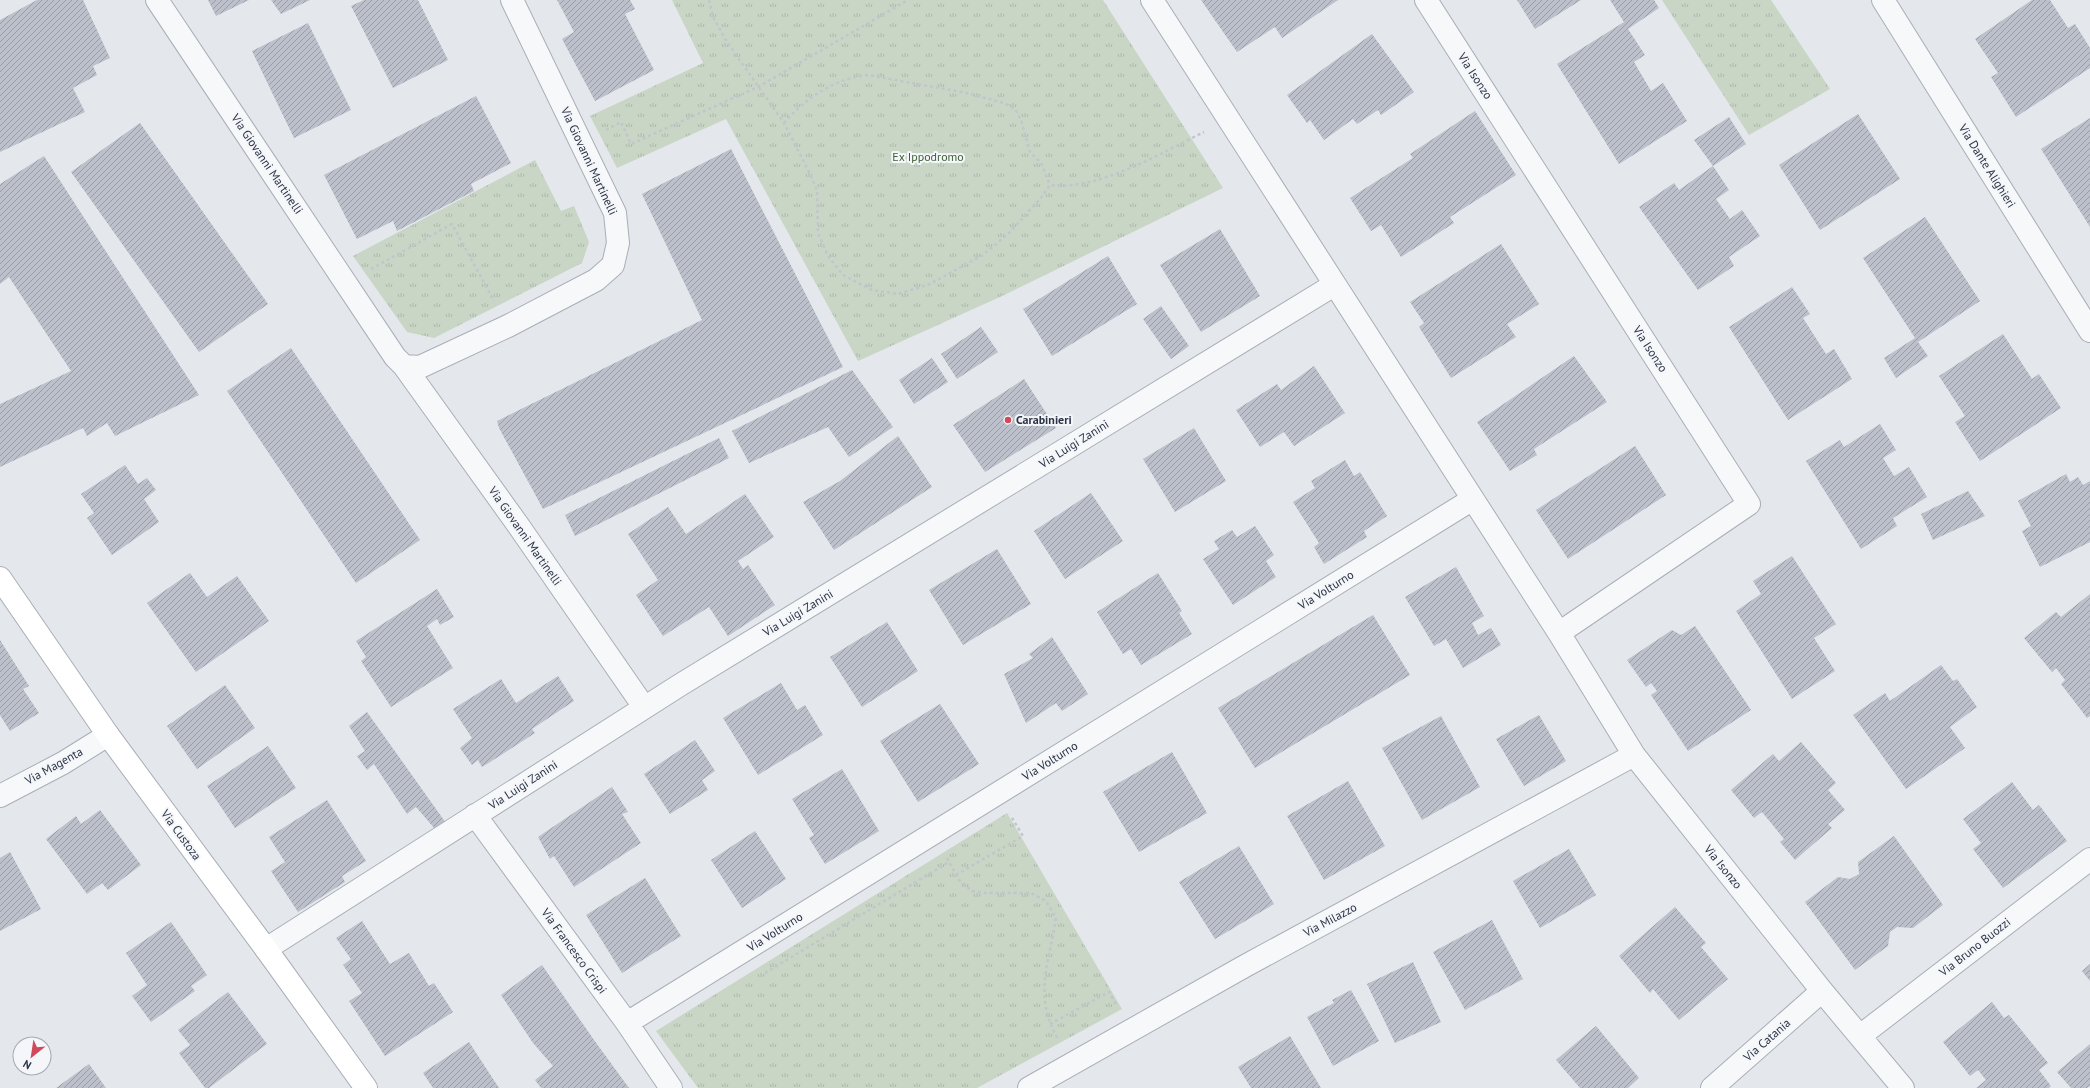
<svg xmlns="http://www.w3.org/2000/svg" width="2090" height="1088" font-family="'PT Sans',sans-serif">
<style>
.park{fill:url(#park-tufts)}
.building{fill:url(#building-hatch)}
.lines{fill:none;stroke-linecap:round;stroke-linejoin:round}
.street-casing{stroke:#a9aeb7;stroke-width:24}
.secondary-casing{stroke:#a9aeb7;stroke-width:24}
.path{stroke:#c2c5cb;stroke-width:2.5;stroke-dasharray:3 3;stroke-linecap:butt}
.street{stroke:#f7f8fa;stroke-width:22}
.secondary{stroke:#fff;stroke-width:22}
.poi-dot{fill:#d1495b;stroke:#f4f6f9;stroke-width:1.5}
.labels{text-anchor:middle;stroke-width:4;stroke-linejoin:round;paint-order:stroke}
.street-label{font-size:12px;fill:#2b3445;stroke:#f4f6f9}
.park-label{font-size:12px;fill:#3f6138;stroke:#f4f6f9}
.poi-label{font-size:12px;font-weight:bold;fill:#2b3445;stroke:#f4f6f9;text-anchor:start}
</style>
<defs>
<pattern id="park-tufts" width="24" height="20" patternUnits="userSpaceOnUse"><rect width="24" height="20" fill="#c9d6c5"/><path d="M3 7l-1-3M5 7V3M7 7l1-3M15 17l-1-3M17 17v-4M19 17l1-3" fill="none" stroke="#adb8ab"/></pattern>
<pattern id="building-hatch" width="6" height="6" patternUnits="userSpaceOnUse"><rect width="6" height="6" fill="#bbc0ca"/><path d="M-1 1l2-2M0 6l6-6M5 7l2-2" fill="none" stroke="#989da6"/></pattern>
</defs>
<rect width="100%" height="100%" fill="#e4e7ec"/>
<!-- park -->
<path class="park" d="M672,0h431l120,188 -223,109 -142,64 -132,-242 -109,49 -27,-52 113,-53z
M1662,0h109l59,89 -81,46z
M535,160l26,51 13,-5 15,36 -7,21 -148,75 -27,-6 -54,-76z
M1007,813l115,196 -145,79h-279l-42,-57z"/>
<!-- building -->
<path class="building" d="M37,0h46l27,58 -17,8 4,9 -24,13 12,24 -85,40v-132z
M208,0h41l-33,16z
M271,0h39l-29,14z
M364,0h54l30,60 -55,28 -42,-82z
M557,0h73l5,9 -10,5 29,56 -59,31 -33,-62 12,-7z
M1201,0h137l-56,38 -7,-11 -38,25z
M1517,0h64l-46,29z
M1610,0h44l5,8 -31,21 17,26 -11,7 17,29 12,-8 24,38 -68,43 -62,-100 67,-42z
M2032,0h18l18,28 7,-4 15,24v20l-74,49 -25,-40 7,-4 -23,-34z
M308,23l43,87 -57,28 -42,-87z
M1372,34l42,58 -33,23 -3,-5 -21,14 -4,-5 -29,21 -14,-20 -3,3 -20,-28z
M476,96l35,67 -40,21 3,7 -77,40 -4,-10 -36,18 -33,-64z
M1475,111l41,64 -66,42 4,6 -53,34 -20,-32 -10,6 -21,-33 63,-40 -3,-4z
M1858,114l42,65 -80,51 -41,-65z
M1729,117l17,27 -33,22 -19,-26z
M2090,118v109l-49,-78z
M140,123l128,181 -69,48 -128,-180z
M731,149l112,218 -300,142 -44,-81 -2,-7 205,-101 -60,-126z
M44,156l155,239 -84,41 -8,-13 -20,13 -4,-8 -83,39v-63l71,-33 -62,-94 -9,7v-100z
M1713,166l16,24 -13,9 14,20 12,-9 18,26 -31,21 5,9 -36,24 -59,-83 35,-24 5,7z
M1925,217l55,84 -62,41 10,14 -32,22 -12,-20 31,-20 -52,-80z
M1220,229l40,67 -59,36 -41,-67z
M1501,244l38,60 -32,20 9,13 -65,41 -32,-51 5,-4 -14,-21z
M1108,256l29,48 -85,52 -29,-47z
M1792,287l18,27 -7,4 23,36 8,-5 18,30 -64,41 -59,-93z
M1161,306l28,40 -18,13 -28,-40z
M981,327l17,25 -41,27 -16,-25z
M2003,334l29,45 7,-5 22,34 -81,53 -25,-39 10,-6 -26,-40z
M291,348l129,192 -64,43 -129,-192z
M1574,356l33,46 -73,47 3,6 -27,16 -33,-49z
M932,358l16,24 -34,22 -15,-24z
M1314,366l31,47 -51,33 -10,-14 -24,15 -24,-37 41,-26 4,6z
M852,370l41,57 -44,30 -21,-30 -79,36 -17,-32z
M1024,379l32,49 -71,44 -32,-47z
M1880,424l16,26 -13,8 11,18 15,-9 18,30 -34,21 4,8 -36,23 -55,-88 34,-21 4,7z
M1194,428l32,53 -51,31 -32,-53z
M898,436l34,51 -98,63 -31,-48 37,-21z
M719,438l10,20 -154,78 -10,-21z
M1635,446l31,49 -98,64 -32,-49z
M1345,460l9,16 6,-4 27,44 -23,15 3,6 -43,27 -10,-17 5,-4 -26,-41 22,-14 -4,-7z
M125,465l13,19 9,-6 9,12 -12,9 15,23 -47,33 -25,-37 7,-5 -13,-19z
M2066,474l4,8 8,-5 5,8 7,-4v61l-50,25 -18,-36 9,-5 -13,-25z
M1968,491l17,25 -52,24 -12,-26z
M1091,493l32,48 -58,38 -31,-48z
M745,494l29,43 -36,24 5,8 5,-4 27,40 -47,31 -19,-29 -46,29 -27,-41 22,-15 -30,-46 40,-27 18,27z
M1255,526l19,29 -8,6 10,16 -43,28 -30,-46 16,-10 -5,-8 18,-11 5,7z
M997,549l34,55 -68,41 -34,-55z
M1792,556l44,68 -22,14 21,33 -43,28 -56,-88 25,-17 -8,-13z
M1456,567l28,49 -12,7 6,12 13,-7 10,17 -38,23 -17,-29 -12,7 -29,-49z
M190,573l17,24 30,-21 32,45 -73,51 -49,-69z
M1158,573l24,38 -3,2 13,21 -51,31 -10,-16 -8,5 -26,-42z
M437,589l17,28 -14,8 -3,-6 -10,7 26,42 -62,39 -30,-46 5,-4 -10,-16z
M2090,594v122l-3,2 -26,-34 4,-4 -9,-12 -4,4 -28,-34 32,-26 5,5z
M1373,615l37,60 -155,93 -37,-60z
M887,622l31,49 -56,36 -32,-50z
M1695,626l56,84 -63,41 -37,-56 6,-4 -6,-8 -5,4 -19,-27 45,-30 9,5z
M1052,637l36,57 -26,17 -6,-8 -30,20 -22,-49 29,-16 -4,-4z
M0,640l29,46 -6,3 16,24 -29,18 -10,-16z
M1941,665l12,16 4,-2 20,28 -27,20 15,21 -59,41 -53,-74 32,-22 5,8z
M558,676l16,25 -42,28 3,4 -48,31 -5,3 -4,-7 -6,5 -12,-17 12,-10 -19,-29 48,-30 15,24z
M781,683l16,27 8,-5 18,30 -65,40 -35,-57z
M225,685l30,43 -58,41 -30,-43z
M940,704l39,60 -61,38 -38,-61z
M367,712l79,111 -11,6 -19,-22 -9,7 -33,-50 -7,6 -10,-14 8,-5 -16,-25z
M1539,715l27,46 -42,25 -28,-47z
M1441,716l39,71 -58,33 -40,-72z
M695,740l20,31 -13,9 6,10 -38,24 -26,-40z
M1801,742l35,41 -8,7 17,20 -17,14 4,4 -37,32 -15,-18 4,-3 -22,-27 -8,6 -23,-28 42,-36 6,7z
M268,746l28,42 -61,40 -28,-42z
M1172,752l35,61 -68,39 -36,-60z
M842,769l37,62 -54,33 -16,-26 5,-3 -22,-36z
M1348,781l37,65 -61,34 -37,-64z
M2012,782l21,28 6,-5 28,36 -64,47 -30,-39 8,-6 -18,-24z
M612,787l16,25 -6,2 19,29 -67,44 -20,-31 -4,3 -12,-22z
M327,800l39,61 -24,15 3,6 -47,30 -27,-41 14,-9 -16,-25z
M100,810l41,55 -33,25 -6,-7 -15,11 -41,-55 30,-23 5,8z
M755,831l31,48 -44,29 -31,-48z
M1894,836l49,69 -30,23 -16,-1 -7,5 -2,14 -33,24 -50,-68 33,-25 12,2 9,-5 -1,-12z
M1239,846l35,58 -59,35 -36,-57z
M1569,849l27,46 -56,33 -27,-47z
M10,852l31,57 -41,22v-73z
M645,878l36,58 -59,37 -36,-58z
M1675,907l31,36 -5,4 27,32 -49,41 -26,-31 -3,4 -31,-37z
M1492,920l31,59 -58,31 -32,-58z
M362,921l28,43 19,-11 20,33 5,-3 19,29 -68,44 -36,-55 13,-8 -19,-28 8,-6 -15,-21z
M171,922l36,53 -16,11 4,5 -44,31 -19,-26 15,-11 -21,-32z
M1413,962l28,60 -46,21 -28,-59z
M2090,964v17l-8,-10z
M542,965l52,75 35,48h-88l-6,-8 18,-14 -20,-23 -32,-48z
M1351,990l28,51 -46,25 -26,-49 27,-14 -2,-3z
M228,992l39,52 -58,44h-4l-26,-35 11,-8 -12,-15z
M1992,1002l12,16 5,-3 39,48 -9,7 12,16 -2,2h-73l10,-8 -8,-10 -8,6 -27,-34z
M1596,1026l43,52 -11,10h-48l-24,-28z
M1290,1036l31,52h-70l-13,-21z
M469,1042l30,46h-66l-10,-15z
M2090,1044v42l-3,2h-16l-14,-16z
M89,1064l17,24h-50z"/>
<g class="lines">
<!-- street casing -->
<g class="street-casing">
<path id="street" d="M157,0l238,357 9,9 16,1 88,-41 88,-46 17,-15 5,-22 -3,-30 -103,-213
M1152,0l407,633 75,122 188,236 81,97
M1426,0l323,504 -190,129
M1883,0l207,331
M404,366l114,159 126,182
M0,796l63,-33 45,-28
M475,815l152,208 44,65
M266,949l414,-264 654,-400
M627,1023l846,-524
M1860,1036l230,-177
M1029,1088l216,-122 389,-211
M1712,1088l110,-97"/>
</g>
<!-- secondary casing -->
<g class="secondary-casing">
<path id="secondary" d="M0,578l108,157 158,214 100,139"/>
</g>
<!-- path -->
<path class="path" d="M709,0l4,17 14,25 57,81 26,51 7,16 1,43 10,23 15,19 29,15 26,4 32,-10 53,-29 26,-22 31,-34 10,-14c48,6 111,-32 154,-53
M784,123c21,-25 52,-45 84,-48l99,18 37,10 11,6 6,11 9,32 11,11 9,22
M606,130l15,-8 10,22 127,-57 150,-87
M371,269l81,-45 42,77
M947,858l12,22 13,11 11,2h48l15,8 10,17c-7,45 -23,78 2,121
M956,875l67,-39 -11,-18
M765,973l184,-111
M1050,1024l59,-32 8,14"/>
<!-- street -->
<use href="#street" class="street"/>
<!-- secondary -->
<use href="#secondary" class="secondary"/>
</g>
<!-- markers -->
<circle class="poi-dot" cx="1008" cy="420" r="4"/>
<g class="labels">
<!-- street labels -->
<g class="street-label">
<text transform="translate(1475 76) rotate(57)" y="4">Via Isonzo</text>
<text transform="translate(589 161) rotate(65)" y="4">Via Giovanni Martinelli</text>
<text transform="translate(267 164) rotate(56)" y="4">Via Giovanni Martinelli</text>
<text transform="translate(1987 166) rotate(58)" y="4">Via Dante Alighieri</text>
<text transform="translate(1650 349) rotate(57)" y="4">Via Isonzo</text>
<text transform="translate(1074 444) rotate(-32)" y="4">Via Luigi Zanini</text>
<text transform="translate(525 536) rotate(55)" y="4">Via Giovanni Martinelli</text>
<text transform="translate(1326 590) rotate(-32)" y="4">Via Volturno</text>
<text transform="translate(798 613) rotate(-31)" y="4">Via Luigi Zanini</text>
<text transform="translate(1050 761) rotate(-32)" y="4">Via Volturno</text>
<text transform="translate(54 766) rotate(-29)" y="4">Via Magenta</text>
<text transform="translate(523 785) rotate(-33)" y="4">Via Luigi Zanini</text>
<text transform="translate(181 835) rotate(54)" y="4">Via Custoza</text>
<text transform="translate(1723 867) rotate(51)" y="4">Via Isonzo</text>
<text transform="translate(1330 920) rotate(-28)" y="4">Via Milazzo</text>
<text transform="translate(775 932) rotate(-32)" y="4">Via Volturno</text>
<text transform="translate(1975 947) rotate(-38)" y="4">Via Bruno Buozzi</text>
<text transform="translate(574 951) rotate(54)" y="4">Via Francesco Crispi</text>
<text transform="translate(1767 1040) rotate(-41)" y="4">Via Catania</text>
</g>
<!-- park labels -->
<g class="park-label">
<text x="928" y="161">Ex Ippodromo</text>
</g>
<!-- poi labels -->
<g class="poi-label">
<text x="1016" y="424">Carabinieri</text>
</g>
</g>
<!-- north arrow -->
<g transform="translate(32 1056) rotate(210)"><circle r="19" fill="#f4f6f9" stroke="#a4a8b1"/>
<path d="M0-3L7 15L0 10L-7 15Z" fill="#d1495b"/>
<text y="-6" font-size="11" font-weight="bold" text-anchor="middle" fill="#2b3445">N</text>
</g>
</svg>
